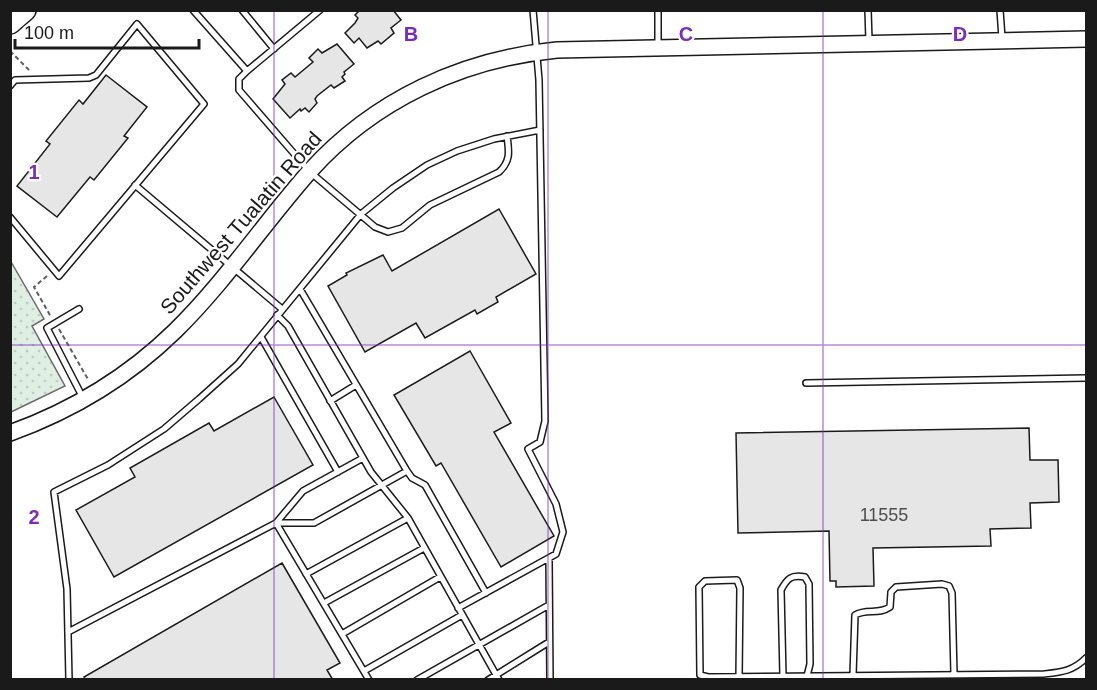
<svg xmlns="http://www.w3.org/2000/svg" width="1097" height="690" font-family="Arial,sans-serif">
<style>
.grass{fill:url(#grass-dots);stroke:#6a6a6a;stroke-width:1.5}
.building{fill:#e6e6e6;stroke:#1a1a1a;stroke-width:1.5}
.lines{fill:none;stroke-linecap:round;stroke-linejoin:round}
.lane-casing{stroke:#1a1a1a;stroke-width:8}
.secondary-casing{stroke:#1a1a1a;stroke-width:18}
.highway-casing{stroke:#1a1a1a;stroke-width:24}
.path{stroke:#5f5f5f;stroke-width:2;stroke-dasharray:4.5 3;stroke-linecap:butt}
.lane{stroke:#fff;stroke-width:5}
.secondary{stroke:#fff;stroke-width:15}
.highway{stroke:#fff;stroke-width:21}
.grid{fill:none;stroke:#7b2cbf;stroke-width:1.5;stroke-opacity:0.55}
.labels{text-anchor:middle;stroke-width:4.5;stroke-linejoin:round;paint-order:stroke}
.number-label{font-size:18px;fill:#4d4d4d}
.street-label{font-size:21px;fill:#1a1a1a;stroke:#fff}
.grid-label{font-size:20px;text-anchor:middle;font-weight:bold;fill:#7b2cbf;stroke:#fff;stroke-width:4.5;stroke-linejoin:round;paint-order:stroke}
</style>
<defs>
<pattern id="grass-dots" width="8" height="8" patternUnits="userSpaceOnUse" patternTransform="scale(1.5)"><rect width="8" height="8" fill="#e0efe3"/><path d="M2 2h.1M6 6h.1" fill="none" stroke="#c0ccc2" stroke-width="1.8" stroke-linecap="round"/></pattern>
</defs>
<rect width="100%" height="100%" fill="#fff"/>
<!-- grass -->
<path class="grass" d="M10,260l34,59 -12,7 33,60 -54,26z"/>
<!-- building -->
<path class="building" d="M360,10h33l8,10 -10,8 3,5 -13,11 -3,-3 -11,7 -8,-10 -5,5 -9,-10 10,-10 3,-5 -3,-3z
M337,44l17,20 -10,8 1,2 -3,3 3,4 -11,7 -3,-3 -14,11 -2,3 2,4 -8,9 -4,-4 -4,3 -1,-2 -10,9 -17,-19 12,-15 -3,-4 9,-7 4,4 18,-15 -4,-4 9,-9 4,4z
M106,75l41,32 -23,29 4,2 -34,42 -4,-3 -33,40 -40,-31 33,-42 -4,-3 33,-41 4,4z
M499,209l37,65 -40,23 2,5 -21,12 -2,-4 -50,28 -9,-15 -51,29 -37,-66 19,-11 -1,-2 37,-18 9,16z
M470,351l41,72 -17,9 60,104 -53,31 -60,-104 -5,3 -42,-71z
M274,397l39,68 -199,112 -38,-67 59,-33 -5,-9 79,-45 5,8z
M1029,428l1,32h28l1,42 -29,1 1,25 -41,1 1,17 -118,2 1,38 -38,1v-6h-6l-1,-50 -91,2 -2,-100z
M282,563l58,100 -13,7 6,10h-247l-2,-3z"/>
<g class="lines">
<!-- lane casing -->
<g class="lane-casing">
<path id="lane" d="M193,10l54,61 73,-61
M242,10l32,39
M868,10l1,31
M1000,10l2,28
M658,45v-35
M247,71l-8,8v11l71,82 65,55 13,5 14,-4 28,-23 69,-33c12,-11 10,-21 8,-36
M10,86l5,-6 74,-2 7,-3 41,-51 67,80 -145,172 -49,-59
M135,185l147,124
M300,289l107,182 5,7 13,7 61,108
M79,309l-32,19 36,70
M277,315l11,11 83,146 37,46 91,162
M261,337l77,135
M806,383l280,-5
M330,401l26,-16
M363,458l-60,33 -27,32 93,157
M549,559l1,121
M306,574l102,-56
M324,603l100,-55
M458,608l98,-54 7,-22 -7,-28 -28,-55 12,-7 5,-21 -6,-341 -6,-70
M70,631l206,-108h38l93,-52
M342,634l98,-57
M364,671l98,-56
M853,675l2,-60c11,-7 24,0 35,-8l1,-15 5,-5 46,-3 7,2 3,7 2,81
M783,676l-2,-86c6,-11 10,-16 24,-13l4,7 1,80 -4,16
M739,677l1,-89 -3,-8 -32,1 -6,6 1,88 8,2 336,-3c18,-2 29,-3 42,-16
M69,680l-2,-91 -13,-97 54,-27 56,-36 35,-30 39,-35 123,-150 32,-26 34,-23 30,-14 37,-12 46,-9
M417,680l132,-75
M488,680l61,-38"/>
</g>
<!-- secondary casing -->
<g class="secondary-casing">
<path id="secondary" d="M10,433c61,-22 119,-57 165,-102 50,-49 89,-108 135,-160 64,-71 152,-112 247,-121l529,-11"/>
</g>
<!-- highway casing -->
<g class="highway-casing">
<path id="highway" d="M10,23l15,-13"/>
</g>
<!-- path -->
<path class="path" d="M10,51l19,19
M47,276l-13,11 17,30
M59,329l30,52"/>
<!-- lane -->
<use href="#lane" class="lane"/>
<!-- secondary -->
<use href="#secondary" class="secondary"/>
<!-- highway -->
<use href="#highway" class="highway"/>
</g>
<!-- grid -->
<path class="grid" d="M274,10v670M548,10v670M823,10v670M10,345h1076"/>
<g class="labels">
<!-- number labels -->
<g class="number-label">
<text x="884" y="521">11555</text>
</g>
<!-- street labels -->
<g class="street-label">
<text transform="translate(241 223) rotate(-49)" y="7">Southwest Tualatin Road</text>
</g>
</g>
<g class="grid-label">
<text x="411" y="41">B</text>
<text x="686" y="41">C</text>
<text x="960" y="41">D</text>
<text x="34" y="179">1</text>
<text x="34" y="524">2</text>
</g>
<!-- border -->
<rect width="1097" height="690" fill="none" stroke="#1a1a1a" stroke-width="24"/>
<!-- scale -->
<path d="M15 39v9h184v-9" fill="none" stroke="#1a1a1a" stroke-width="3"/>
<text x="24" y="39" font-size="18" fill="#1a1a1a" stroke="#ffffff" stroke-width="4.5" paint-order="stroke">100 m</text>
</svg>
